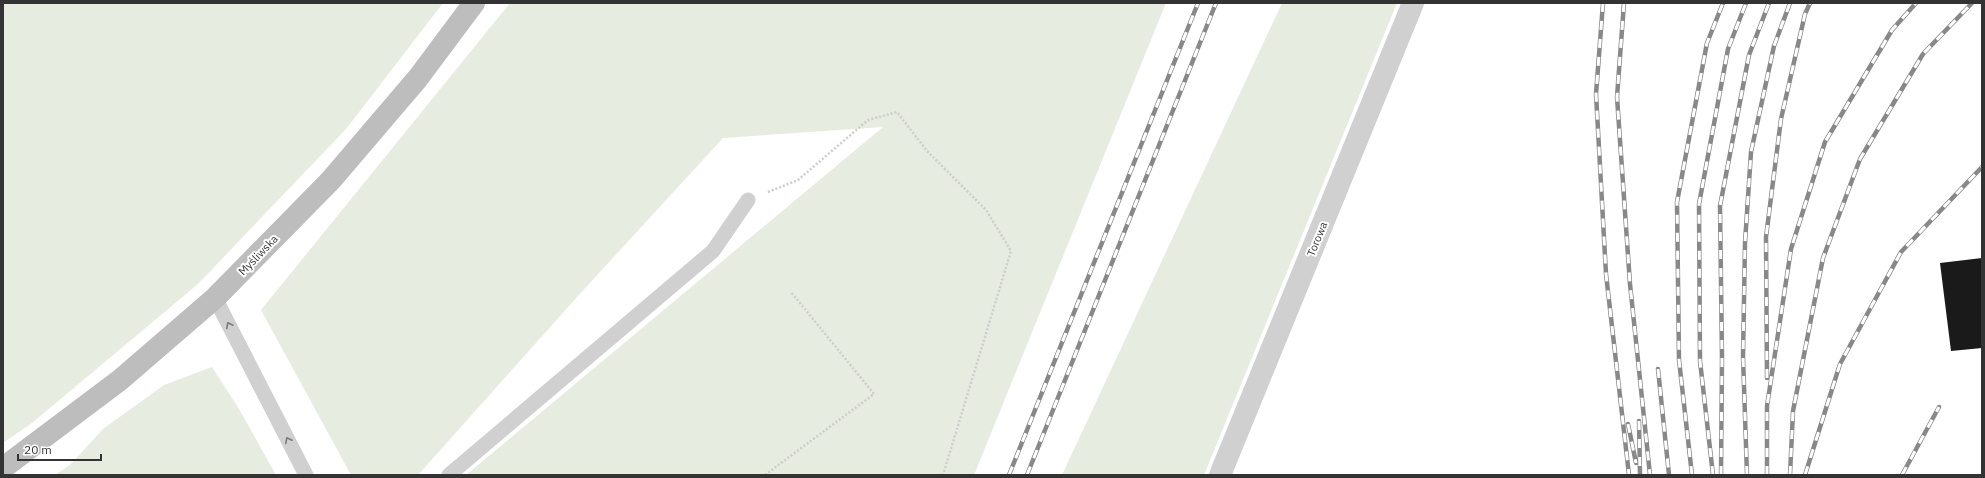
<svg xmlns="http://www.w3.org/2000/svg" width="1985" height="478" font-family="'IBM Plex Sans',sans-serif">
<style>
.green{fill:#e6ecdf}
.building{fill:#1a1a1a}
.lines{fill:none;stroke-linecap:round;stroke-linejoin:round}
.path{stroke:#cdcdcd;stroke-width:2.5;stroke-dasharray:2 2;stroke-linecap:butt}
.lane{stroke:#d0d0d0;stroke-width:15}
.street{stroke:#d0d0d0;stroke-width:22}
.secondary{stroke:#bdbdbd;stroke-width:22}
.rail-casing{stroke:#888;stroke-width:4.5}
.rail{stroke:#fff;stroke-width:3;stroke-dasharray:9;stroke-linecap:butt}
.oneway{stroke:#7a7a7a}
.labels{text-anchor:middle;stroke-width:4;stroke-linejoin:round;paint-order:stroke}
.street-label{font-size:11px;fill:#333;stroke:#fff}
</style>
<rect width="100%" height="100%" fill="#fff"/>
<!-- green -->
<path class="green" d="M3,3h440l-97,126 -148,155 -166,139 -29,20z
M510,3h656l-192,472h-508l417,-348 -160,11 -146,159 -159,178h-67l-90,-165z
M1282,3h115l-193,472h-142z
M212,367l27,42 37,66h-221l15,-10 33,-36 61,-44z"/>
<!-- building -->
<path class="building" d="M1982,258v90l-31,3 -11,-88z"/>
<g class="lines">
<!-- path -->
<path class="path" d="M768,192l30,-12 70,-60 29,-8 30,39 59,59 25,41 -68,224
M765,475l109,-81 -83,-102"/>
<!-- lane -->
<path class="lane" d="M215,298l91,177
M449,475l264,-224 35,-51"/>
<!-- street -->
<path class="street" d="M1220,475l193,-472"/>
<!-- secondary -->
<path class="secondary" d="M3,468l117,-88 95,-82 116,-118 87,-102 56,-75"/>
<!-- rail casing -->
<g class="rail-casing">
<path id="rail" d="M1603,3l-7,91 10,180 23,201
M1624,3l-7,94 13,187 20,191
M1658,369l11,106
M1767,378l-1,-141 15,-118 24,-105 5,-11
M1639,421l1,54
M1628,424l8,39
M1009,475l189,-472
M1027,475l189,-472
M1692,475l-13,-115 -2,-158 30,-159 16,-40
M1713,475l-13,-114 -1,-157 29,-155 18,-46
M1721,475l1,-118 -2,-151 29,-151 20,-52
M1747,475l-4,-118 2,-114 6,-91 23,-106 16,-43
M1767,475v-69l24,-157 34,-107 67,-112 24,-27
M1790,475l3,-64 30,-153 37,-99 63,-105 49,-51
M1805,475l35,-111 61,-112 81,-85
M1902,475l37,-68"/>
</g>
<!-- rail -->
<use href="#rail" class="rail"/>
</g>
<!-- one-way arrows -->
<defs><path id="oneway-chevron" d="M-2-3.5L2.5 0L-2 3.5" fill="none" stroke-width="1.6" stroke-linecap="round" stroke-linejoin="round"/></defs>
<g class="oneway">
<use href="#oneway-chevron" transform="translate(229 325) rotate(-117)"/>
<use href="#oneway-chevron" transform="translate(288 440) rotate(-117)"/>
</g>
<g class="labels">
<!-- street labels -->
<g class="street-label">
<text transform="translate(1317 239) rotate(-68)" y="4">Torowa</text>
<text transform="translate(258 255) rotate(-46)" y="4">Myśliwska</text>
</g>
</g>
<!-- border -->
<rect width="1985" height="478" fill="none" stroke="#333333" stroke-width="8"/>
<!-- scale -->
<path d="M18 454v6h83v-6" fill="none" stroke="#333333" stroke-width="2"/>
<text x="24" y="454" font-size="12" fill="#333333" stroke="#ffffff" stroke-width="3" paint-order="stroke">20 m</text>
</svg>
